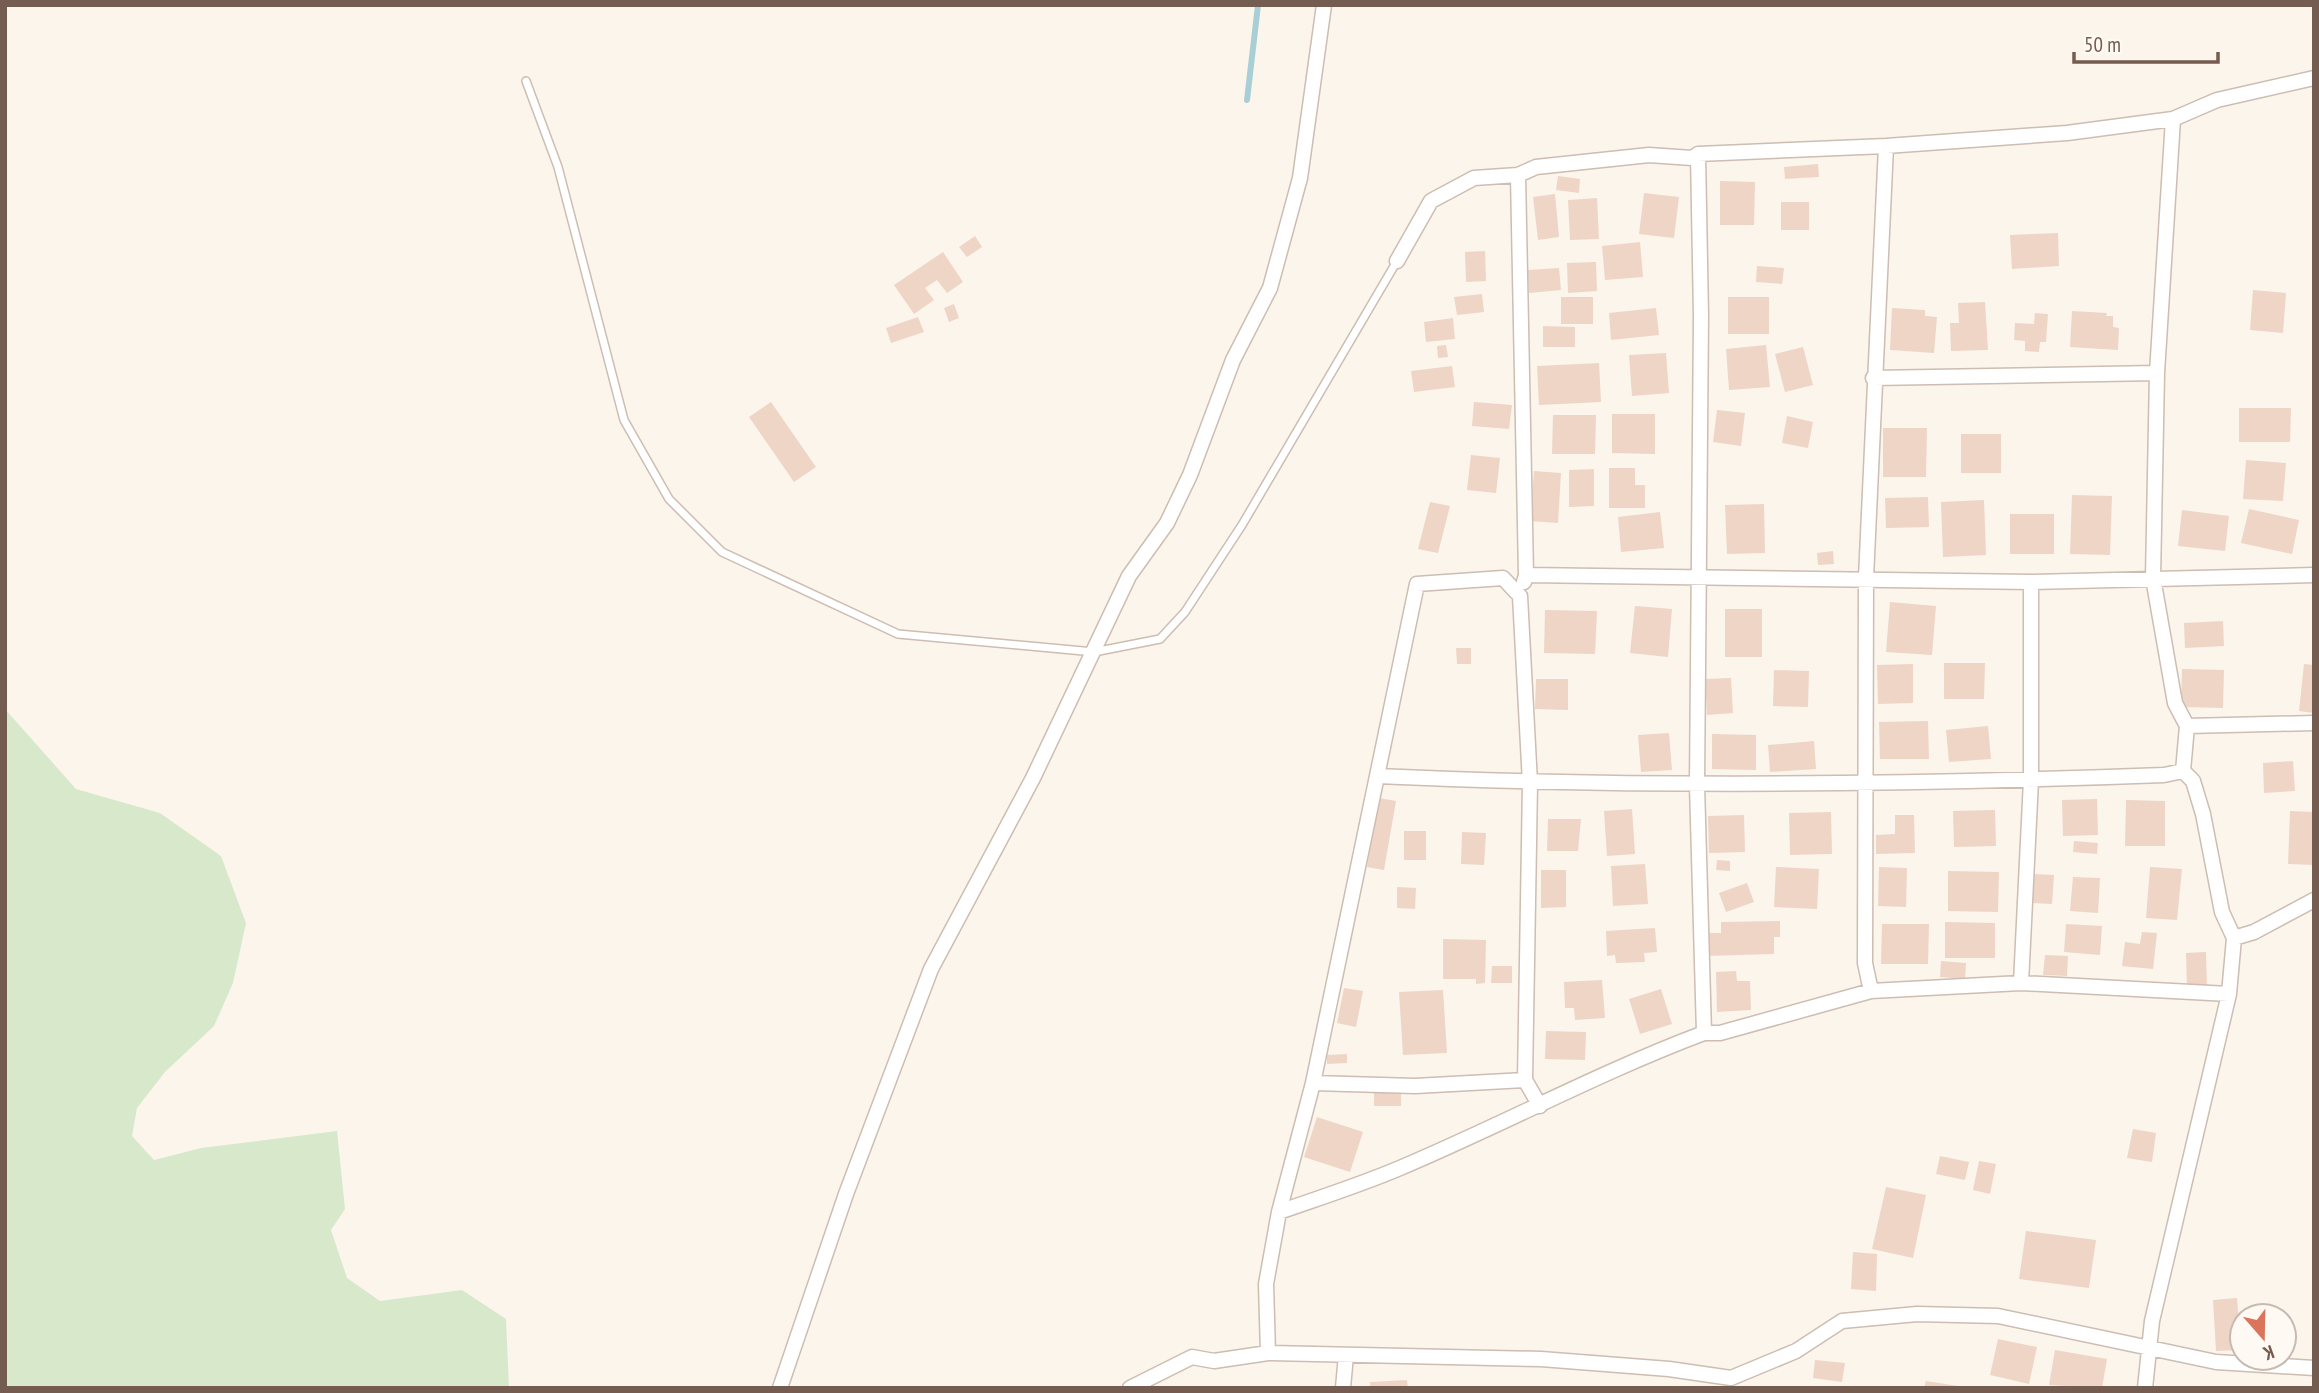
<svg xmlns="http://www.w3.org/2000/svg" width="2319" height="1393" font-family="'PT Sans Narrow',sans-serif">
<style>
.green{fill:#d8e9cb}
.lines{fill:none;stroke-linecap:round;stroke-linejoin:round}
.stream{stroke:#a8cfd5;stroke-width:6}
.building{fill:#efd5c6}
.lane-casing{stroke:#cdbdb2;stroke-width:10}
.street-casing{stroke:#cdbdb2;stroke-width:17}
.lane{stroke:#fff;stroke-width:7}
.street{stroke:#fff;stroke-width:14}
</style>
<rect width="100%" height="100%" fill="#fbf5ec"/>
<!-- green -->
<path class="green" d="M5,709l71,80 84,24 61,43 25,67 -13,60 -19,43 -49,46 -28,36 -5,28 22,24 47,-12 136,-17 8,78 -14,21 16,48 33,23 82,-11 44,29 3,69h-504z"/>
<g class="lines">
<!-- stream -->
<path class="stream" d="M1247,100l11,-95"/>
</g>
<!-- building -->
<path class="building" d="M1818,164l1,13 -34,2 -1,-12z
M1558,176l22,3 -1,14 -23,-3z
M1720,181l35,1 -1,43h-34z
M1644,193l35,4 -5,41 -35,-4z
M1555,194l4,43 -21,3 -5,-43z
M1597,198l2,41 -29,1 -2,-40z
M1781,202h28v28h-28z
M2058,233l1,33 -47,3 -2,-34z
M975,236l7,11 -15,10 -8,-10z
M1640,242l3,35 -38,3 -3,-34z
M1485,251l1,30 -20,1 -1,-30z
M943,252l20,30 -16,11 -10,-13 -12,8 9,12 -20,14 -20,-29z
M1596,262l1,29 -29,2 -1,-30z
M1757,266l27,2 -2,16 -26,-2z
M1559,268l2,22 -32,3 -1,-23z
M2253,290l33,3 -3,40 -33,-3z
M1482,294l2,18 -27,3 -3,-18z
M1561,297h32v27h-32z
M1728,297h41v37h-41z
M1985,302l3,48 -37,1 -1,-28h9l-1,-20z
M954,304l5,14 -10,4 -5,-14z
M1656,308l3,27 -48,5 -2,-27z
M1892,308l33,2v6l12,1 -3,36 -44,-3z
M2072,311l35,2 -1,3h7v11l6,1 -1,22 -48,-3z
M2035,313l13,1 -2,28h-6l-1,10 -14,-1v-10l-11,-1 1,-17 19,1z
M918,317l6,15 -33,11 -5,-15z
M1453,318l2,21 -29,3 -2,-20z
M1543,326l32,1v20h-32z
M1446,345l2,12 -10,1 -1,-12z
M1766,345l4,42 -41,3 -3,-41z
M1803,347l10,38 -28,7 -10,-38z
M1666,353l3,40 -37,3 -3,-41z
M1599,363l2,39 -62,3 -2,-39z
M1452,366l3,21 -41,5 -3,-21z
M771,402l45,65 -22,15 -45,-65z
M1474,402l38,3 -3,24 -37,-3z
M2239,408h52l-1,34h-51z
M1717,410l28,3 -4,33 -28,-4z
M1612,414h43v40l-43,-1z
M1553,415h43l-1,39h-43z
M1787,416l26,6 -5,26 -26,-5z
M1883,428h44l-1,49h-43z
M1961,434h40v39h-40z
M1471,455l29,3 -4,35 -29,-3z
M2246,460l40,3 -3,38 -40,-2z
M1609,468h26v17h10v23h-36z
M1594,469v37l-25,1v-37z
M1534,471l27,2 -3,50 -28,-2z
M2072,495l40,1 -2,59 -40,-1z
M1928,497l1,30 -43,1 -1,-30z
M1984,500l2,55 -43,2 -2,-55z
M1430,502l20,4 -12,47 -20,-4z
M1764,504l1,49 -38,1 -2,-49z
M2249,509l50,11 -7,34 -51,-11z
M2182,510l47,6 -4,35 -47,-5z
M1660,512l4,36 -43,4 -3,-35z
M2010,514h44v40h-44z
M1833,551l1,13 -16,1 -1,-12z
M1890,602l46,4 -4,49 -46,-3z
M1635,606l37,3 -4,48 -38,-4z
M1725,609h37v48h-37z
M1545,610l52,1 -2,43 -51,-1z
M2223,621l1,25 -39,2 -1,-25z
M1456,648h15v16h-14z
M1944,663h41l-1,36h-40z
M1913,664v39l-35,1 -1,-39z
M2304,664l10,1v48l-15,-2z
M2182,669l42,1 -1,38 -42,-1z
M1774,670l35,1 -1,36 -35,-1z
M1731,678l2,35 -26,2 -2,-36z
M1536,679h32v31l-33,-1z
M1928,721l1,38h-49l-1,-37z
M1988,726l3,33 -42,3 -3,-32z
M1669,733l3,37 -31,2 -3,-37z
M1712,734l44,1v35l-44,-1z
M1814,741l2,28 -46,3 -2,-27z
M2293,761l2,30 -31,2 -1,-30z
M1379,798l17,3 -12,69 -17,-3z
M2097,799l1,36 -35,1 -1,-36z
M2126,800l39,1v45h-40z
M1632,809l3,45 -28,2 -3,-45z
M1995,810l1,36 -42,1 -1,-36z
M2290,811l24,1v53l-26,-1z
M1831,812l1,42 -42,1 -1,-42z
M1744,815l1,37 -36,1 -1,-37z
M1895,815h19l1,38 -39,1v-19l19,-1z
M1548,819h33l-3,32h-31z
M1404,831h22v29h-22z
M1462,832l24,1 -2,32 -23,-1z
M2074,841l24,2 -1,11 -24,-2z
M1717,860l13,1v10l-14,-1z
M1645,864l3,40 -35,2 -2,-40z
M1776,867l43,2 -2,40 -43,-2z
M1879,867l28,1 -1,39 -28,-1z
M2150,867l32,2 -5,51 -31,-2z
M1541,870h25v37l-25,1z
M1948,871l51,1 -1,40 -50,-1z
M2034,874l20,1 -2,29 -20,-1z
M2073,877l27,1 -2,35 -28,-2z
M1747,883l7,19 -28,10 -7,-19z
M1397,887l19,1 -1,21 -18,-1z
M1780,921v16h-6v17l-68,2 -1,-23h16v-11z
M1945,922l50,1v35h-50z
M1882,924h47l-1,40h-47z
M2066,924l36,2 -2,29 -36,-3z
M1655,928l2,24 -13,1 1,9 -29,1 -1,-8 -8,1 -1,-25z
M2142,932l15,1 -4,36 -31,-3 3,-24 15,2z
M1443,939l43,1 -1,43 -9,1v-5h-33z
M2206,952l1,36h-20l-1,-35z
M2045,955l23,1 -1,20 -24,-1z
M1941,961l25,2 -1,16 -25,-2z
M1492,966h20v17h-21z
M1736,971l1,10h13l1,29 -34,2 -1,-40z
M1602,980l3,38 -30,2 -1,-12h-9l-1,-26z
M1344,988l19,3 -7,36 -19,-4z
M1661,989l11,35 -32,10 -11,-35z
M1443,990l4,63 -44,2 -4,-63z
M1546,1031l40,1 -1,28 -40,-1z
M1347,1054v9l-20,1v-9z
M1374,1088l27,1v17h-27z
M1317,1117l46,15 -13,40 -46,-15z
M2133,1129l23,4 -4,29 -25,-4z
M1940,1156l29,6 -4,18 -29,-6z
M1979,1161l17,3 -6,30 -17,-4z
M1886,1187l40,8 -13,63 -41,-9z
M2026,1231l70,9 -7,48 -70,-9z
M1853,1252l24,2 -1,37 -25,-2z
M2237,1298l4,52 -25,1 -3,-51z
M1998,1339l39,8 -8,37 -39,-9z
M2055,1350l52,9 -5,29 -53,-3z
M1815,1360l30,3 -3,19 -29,-4z
M1407,1380l1,8h-38v-6z
M1926,1381l32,5v2h-34z"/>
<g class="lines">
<!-- lane casing -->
<g class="lane-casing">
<path id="lane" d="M526,81l32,86 66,253 45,79 53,53 176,82 196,18 66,-13 25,-27 57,-87 155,-264"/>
</g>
<!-- street casing -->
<g class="street-casing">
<path id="street" d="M1698,154l3,162 -4,469 7,248h16l151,-42 150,-8 208,11
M1518,175l8,400 -2,7
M1397,261l34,-60 43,-23 44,-3 18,-8 113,-12 43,3 6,-4 188,-8 181,-13 106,-14 44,-19 97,-22
M1873,378l284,-5
M1526,575l505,7 283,-7
M2187,726l127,-3
M1377,776c263,12 525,9 787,-1l19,-4
M2234,938l20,-6 60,-32
M2021,983l10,-203v-198
M1871,991l-6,-28 1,-385 20,-432
M1313,1083l102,3 110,-6
M1279,1212c40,-14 81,-27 121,-44 102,-43 200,-96 304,-135
M1268,1353l-2,-69 13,-72 34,-129 104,-499 86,-6 17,18 10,187 -5,297 15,26
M780,1388l66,-194 85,-225 102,-191 96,-202 38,-53 23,-48 43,-115 37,-72 30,-110 24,-173
M1130,1388l62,-31 22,4 54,-8 273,6 128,10 62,9 65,-27 46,-30 75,-7 81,2 218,46 98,6
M1343,1388l3,-33
M2145,1388l7,-67 77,-327 5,-56 -12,-26 -19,-98 -10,-33 -10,-10 4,-45 -12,-23 -22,-125 4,-205 16,-254"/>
</g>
<!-- lane -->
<use href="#lane" class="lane"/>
<!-- street -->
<use href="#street" class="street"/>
</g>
<!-- border -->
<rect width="2319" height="1393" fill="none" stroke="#755c50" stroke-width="14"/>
<!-- north arrow -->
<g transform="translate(2263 1337) rotate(160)"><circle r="33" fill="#fef9f3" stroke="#c7bab2" stroke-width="2"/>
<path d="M0-5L12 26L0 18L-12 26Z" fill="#da755c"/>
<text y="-10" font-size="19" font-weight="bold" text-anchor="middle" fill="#755c50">K</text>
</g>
<!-- scale -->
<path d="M2074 52v10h144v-10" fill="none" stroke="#755c50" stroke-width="3.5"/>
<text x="2084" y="52" font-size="21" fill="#755c50" stroke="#fef9f3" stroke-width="5" paint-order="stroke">50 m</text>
</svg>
